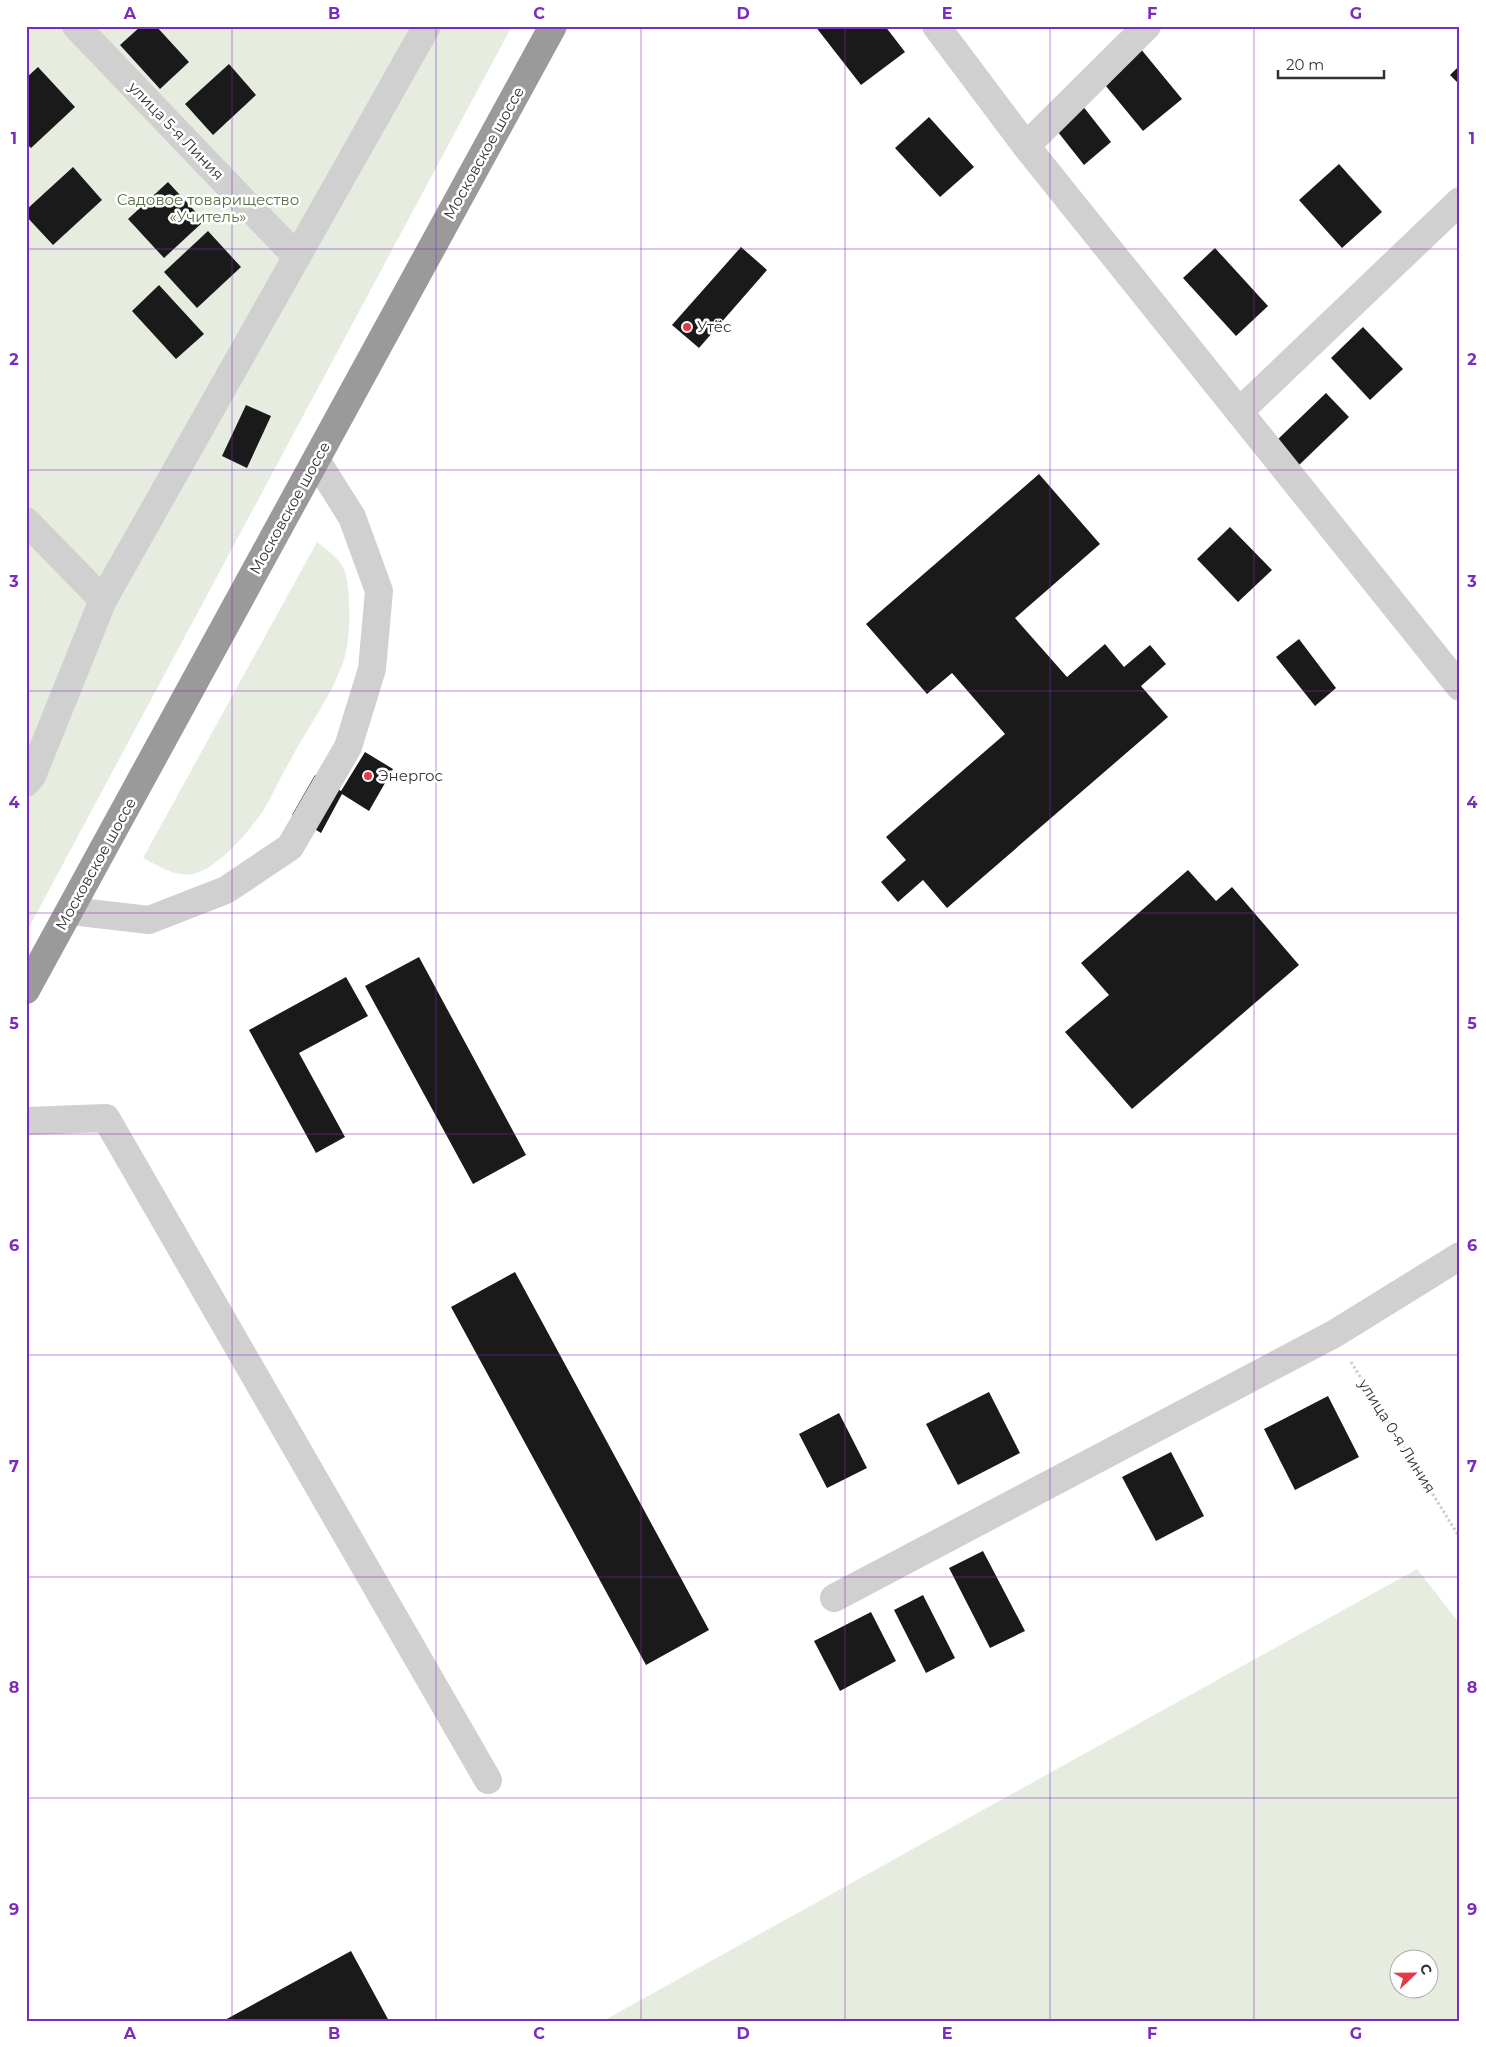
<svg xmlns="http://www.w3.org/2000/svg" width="1486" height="2047" font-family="Montserrat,sans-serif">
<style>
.green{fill:#e6ecdf;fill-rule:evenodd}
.building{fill:#1a1a1a}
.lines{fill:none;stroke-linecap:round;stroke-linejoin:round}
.path{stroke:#cdcdcd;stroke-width:3;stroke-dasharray:2.5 2.5;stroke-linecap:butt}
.minor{stroke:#d0d0d0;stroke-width:28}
.highway{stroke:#9a9a9a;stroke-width:28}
.grid{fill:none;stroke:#7b2cbf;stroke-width:1;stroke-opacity:0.55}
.poi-dot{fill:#e63946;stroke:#fff;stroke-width:2}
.labels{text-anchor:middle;stroke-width:5;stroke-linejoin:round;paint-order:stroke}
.street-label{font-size:15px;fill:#333;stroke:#fff}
.park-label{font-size:15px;fill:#56703f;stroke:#fff}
.poi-label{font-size:15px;fill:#333;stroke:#fff;text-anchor:start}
.neatline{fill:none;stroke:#7b2cbf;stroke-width:2}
.grid-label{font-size:16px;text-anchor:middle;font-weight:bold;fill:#7b2cbf}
</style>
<rect width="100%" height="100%" fill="#fff"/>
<!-- green -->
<path class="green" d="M26,26h486l-486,907z
M317,542c9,7 22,16 27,27 7,20 7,66 1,87 -11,37 -37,71 -55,105 -10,16 -17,34 -27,50 -14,20 -45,58 -70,63 -18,3 -34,-8 -50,-16z
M1417,1569l43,55v397h-857zM1398,1960h30v30h-30z"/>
<!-- building -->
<path class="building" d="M141,26h15l33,36 -29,27 -40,-44z
M815,26h70l20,26 -44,33z
M1140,48l42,51 -39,32 -42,-51z
M229,64l27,31 -43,40 -28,-31z
M1460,65v20l-10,-10z
M38,67l37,40 -44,41 -5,-5v-65z
M1082,105l29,37 -27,23 -30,-38z
M929,117l45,50 -34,30 -45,-49z
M1339,164l43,48 -40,36 -43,-48z
M73,167l29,33 -49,45 -27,-29v-6z
M168,182l36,39 -40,37 -36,-39z
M208,231l33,36 -44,41 -33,-36z
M741,247l26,23 -68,78 -27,-23z
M1215,248l53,58 -32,30 -53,-58z
M159,285l45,49 -28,25 -44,-48z
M1363,327l40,42 -33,31 -39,-42z
M1326,393l23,24 -51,49 -23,-24z
M246,405l25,11 -24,52 -25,-12z
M1039,474l61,70 -85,74 52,59 38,-33 19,23 26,-22 16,19 -25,22 27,31 -221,191 -24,-28 -25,22 -17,-20 25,-22 -20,-23 119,-103 -53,-61 -25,21 -61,-70z
M1230,527l42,43 -34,32 -41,-43z
M1299,639l37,49 -21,18 -39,-49z
M365,752l28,17 -24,42 -27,-17 -21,39 -29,-18 23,-40 26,16z
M1188,870l28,31 16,-14 67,78 -167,144 -67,-77 44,-37 -28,-32z
M419,957l107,198 -53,29 -108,-198z
M346,977l22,39 -69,37 46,84 -29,16 -67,-123z
M515,1272l194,358 -63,35 -195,-358z
M989,1392l31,61 -62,32 -32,-61z
M1328,1396l31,61 -64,33 -31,-61z
M839,1413l28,55 -40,20 -28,-54z
M1171,1452l33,64 -48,25 -34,-64z
M983,1551l42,80 -35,17 -41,-80z
M923,1595l32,63 -29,15 -32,-63z
M871,1612l25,49 -56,30 -26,-50z
M351,1951l38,70h-166z"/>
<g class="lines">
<!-- path -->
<path class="path" d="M1351,1362l109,176"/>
<!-- minor -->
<path class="minor" d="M76,26l221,231
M936,26l90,120 434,541
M1026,146l121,-120
M1239,412l221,-211
M26,521l77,79
M26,783l6,-7 71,-176 324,-574
M71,911l78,9 77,-30 64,-43 58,-100 24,-78 7,-78 -27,-74 -36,-57
M26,1121l80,-3 382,662
M834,1598l500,-264 126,-78"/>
<!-- highway -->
<path class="highway" d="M26,990l527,-964"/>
</g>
<!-- grid -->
<path class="grid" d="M232,26v1995M436,26v1995M641,26v1995M845,26v1995M1050,26v1995M1254,26v1995M26,249h1434M26,470h1434M26,691h1434M26,913h1434M26,1134h1434M26,1355h1434M26,1577h1434M26,1798h1434"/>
<!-- markers -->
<g class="poi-dot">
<circle cx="687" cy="327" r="5"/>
<circle cx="368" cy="776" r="5"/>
</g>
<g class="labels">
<!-- street labels -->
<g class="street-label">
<text transform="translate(176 131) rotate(46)" y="5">улица 5-я Линия</text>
<text transform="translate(484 153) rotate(-61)" y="5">Московское шоссе</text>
<text transform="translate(290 508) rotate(-61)" y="5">Московское шоссе</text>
<text transform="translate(96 864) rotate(-61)" y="5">Московское шоссе</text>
<text transform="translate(1397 1436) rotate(58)" y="5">улица 0-я Линия</text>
</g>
<!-- park labels -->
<g class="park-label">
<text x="208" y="205">Садовое товарищество<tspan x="208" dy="17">«Учитель»</tspan></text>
</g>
<!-- poi labels -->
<g class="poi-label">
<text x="697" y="332">Утёс</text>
<text x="378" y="781">Энергос</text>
</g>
</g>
<!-- border -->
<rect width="1486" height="2047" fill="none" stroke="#ffffff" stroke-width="55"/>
<!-- north arrow -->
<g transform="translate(1414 1974) rotate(68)"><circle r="24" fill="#ffffff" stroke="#adadad"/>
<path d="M0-4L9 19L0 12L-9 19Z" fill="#e63946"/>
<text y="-8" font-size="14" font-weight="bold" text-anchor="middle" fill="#333333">С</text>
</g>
<!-- scale -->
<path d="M1278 70v8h106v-8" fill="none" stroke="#333333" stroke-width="2.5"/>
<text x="1286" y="70" font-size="15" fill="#333333" stroke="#ffffff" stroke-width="4" paint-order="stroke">20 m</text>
<rect x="28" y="28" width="1430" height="1992" class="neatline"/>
<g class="grid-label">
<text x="130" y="19">A</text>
<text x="334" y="19">B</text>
<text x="539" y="19">C</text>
<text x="743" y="19">D</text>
<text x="947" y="19">E</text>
<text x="1152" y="19">F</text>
<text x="1356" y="19">G</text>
<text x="14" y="144">1</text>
<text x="1472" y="144">1</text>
<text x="14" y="365">2</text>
<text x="1472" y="365">2</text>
<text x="14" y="587">3</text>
<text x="1472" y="587">3</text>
<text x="14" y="808">4</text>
<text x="1472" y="808">4</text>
<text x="14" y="1029">5</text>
<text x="1472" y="1029">5</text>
<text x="14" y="1251">6</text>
<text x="1472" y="1251">6</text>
<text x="14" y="1472">7</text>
<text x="1472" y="1472">7</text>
<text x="14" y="1693">8</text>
<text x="1472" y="1693">8</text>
<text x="14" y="1915">9</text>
<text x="1472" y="1915">9</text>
<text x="130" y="2039">A</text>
<text x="334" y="2039">B</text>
<text x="539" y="2039">C</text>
<text x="743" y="2039">D</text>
<text x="947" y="2039">E</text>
<text x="1152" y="2039">F</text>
<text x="1356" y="2039">G</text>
</g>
</svg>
